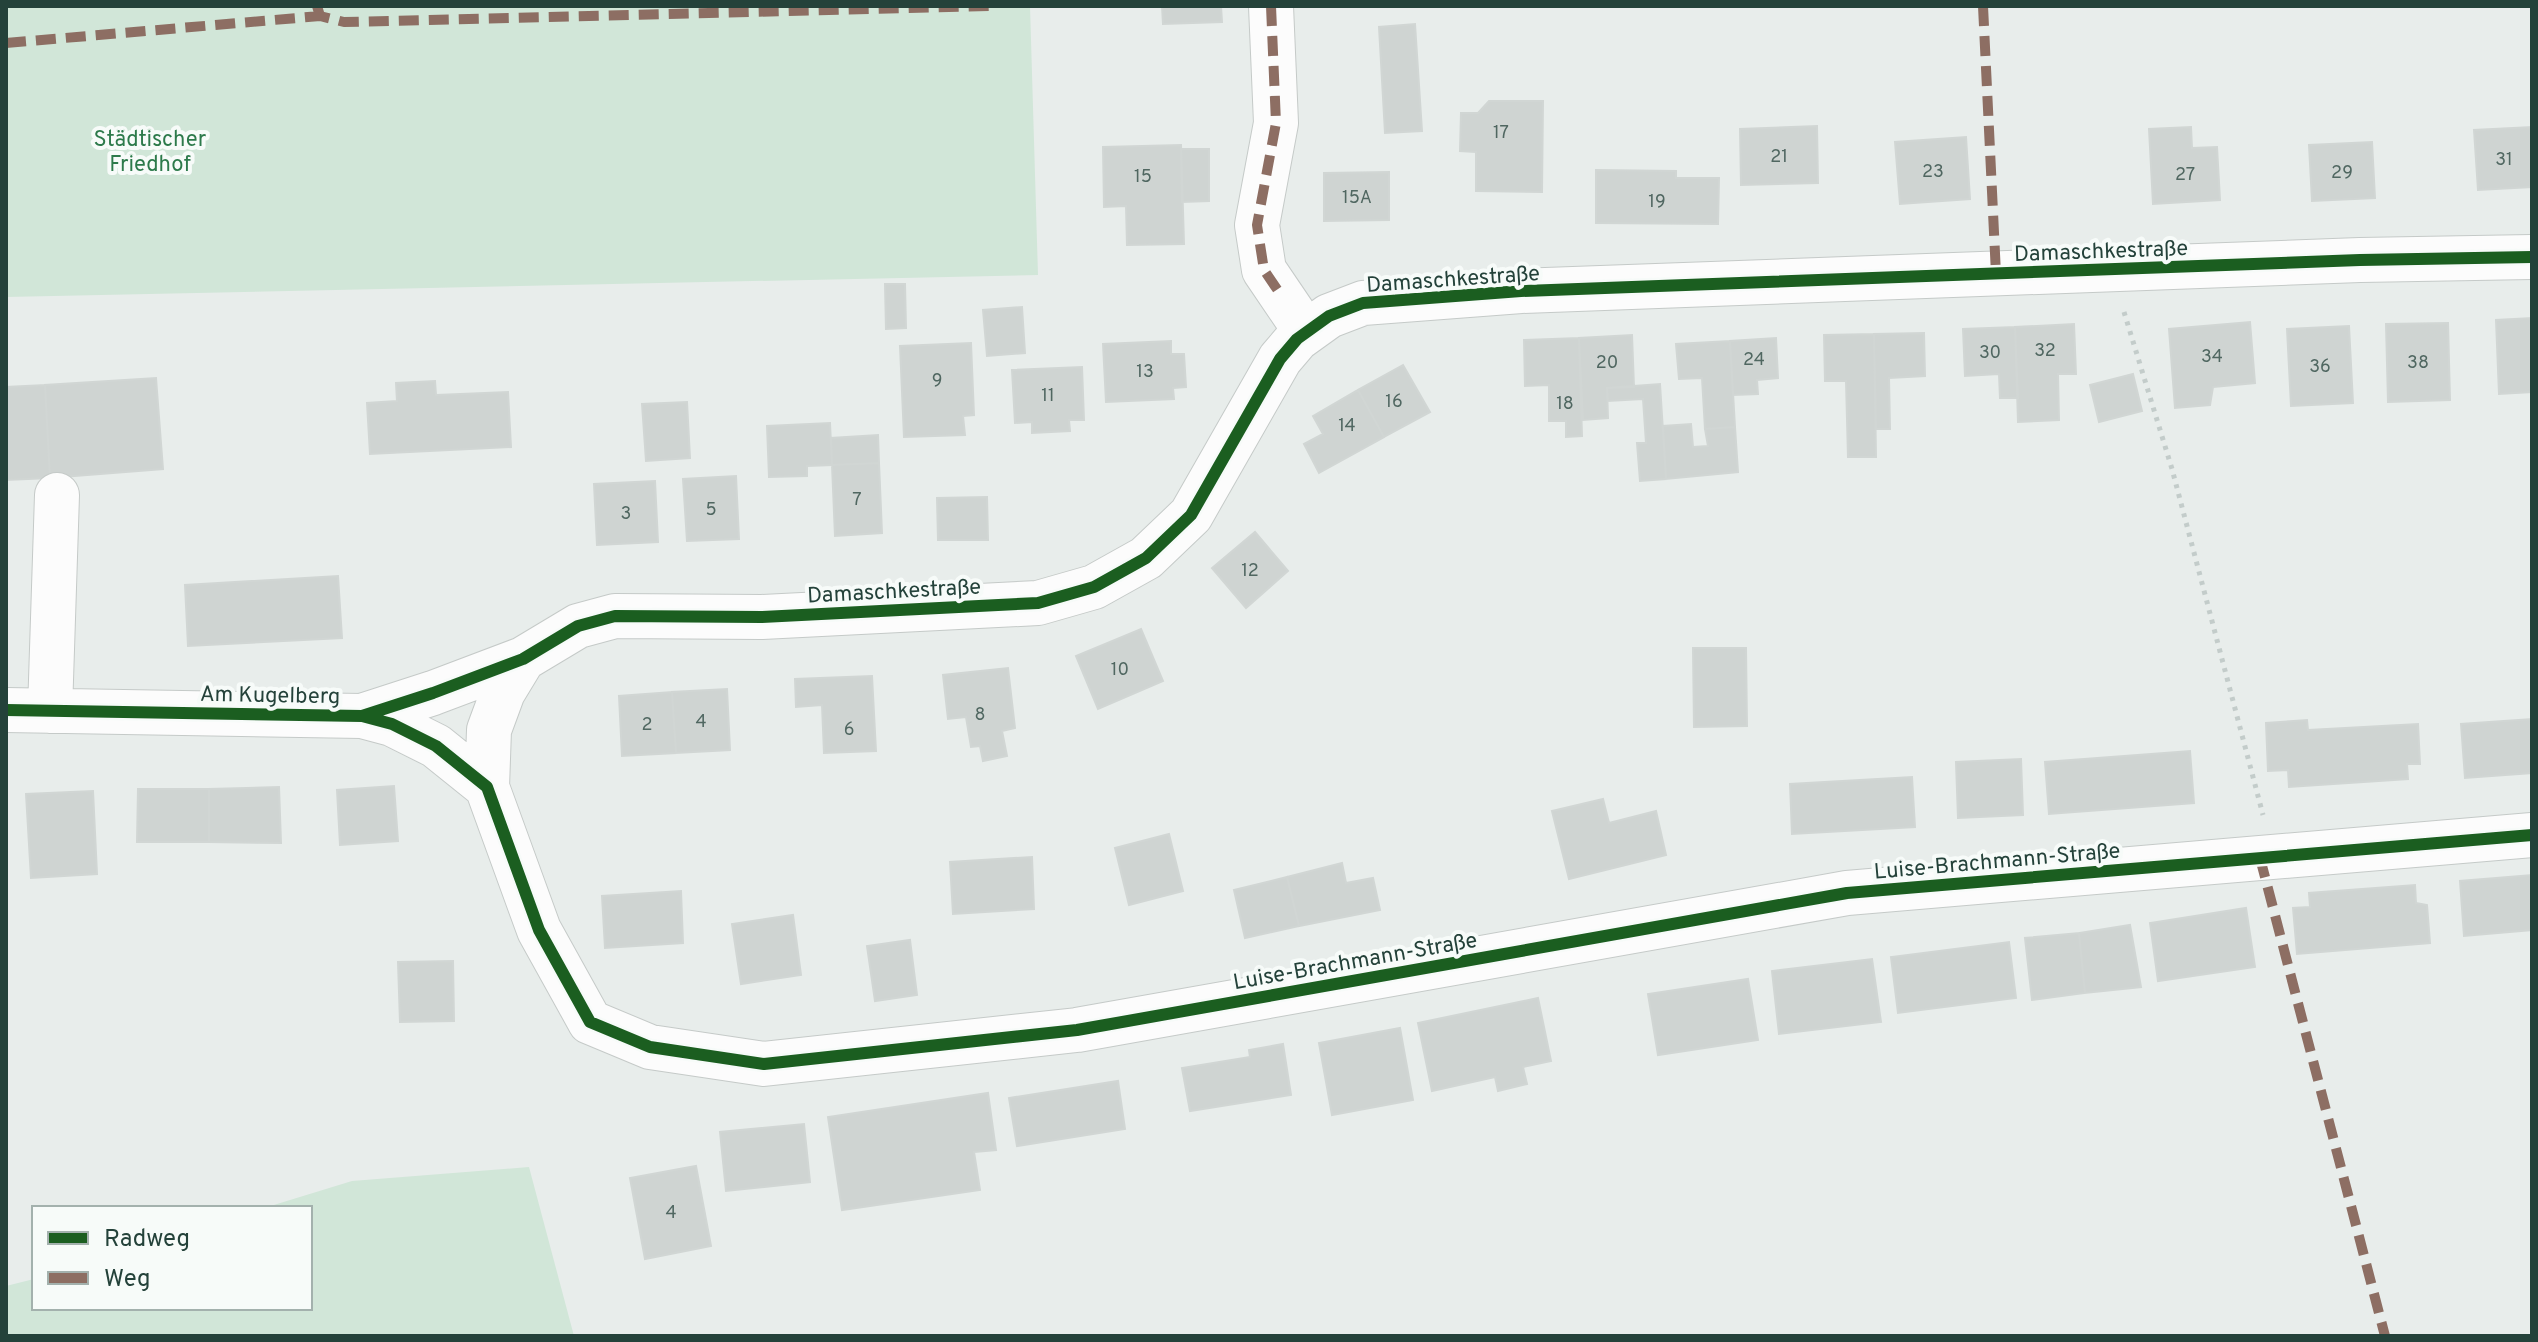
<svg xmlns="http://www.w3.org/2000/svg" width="2538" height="1342" font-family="Overpass,sans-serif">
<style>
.green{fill:#d1e6d8}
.building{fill:#cfd4d2;stroke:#d1d6d4;stroke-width:2}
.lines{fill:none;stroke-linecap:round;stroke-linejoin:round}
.minor-casing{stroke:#c5cac8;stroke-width:46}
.path{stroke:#c3ccca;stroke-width:5;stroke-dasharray:4 6;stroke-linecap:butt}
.minor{stroke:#fcfcfc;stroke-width:44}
.quiet{stroke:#8d6e63;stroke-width:10;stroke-dasharray:20 10;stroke-linecap:butt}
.cycleway-casing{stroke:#f7fbf9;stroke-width:17}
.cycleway{stroke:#1b5e20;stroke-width:12}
.labels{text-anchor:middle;stroke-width:8;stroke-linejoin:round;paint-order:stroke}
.number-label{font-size:18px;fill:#506761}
.park-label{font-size:22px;fill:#2d7a4b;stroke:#f7fbf9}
.street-label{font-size:22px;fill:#24423a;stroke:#f7fbf9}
</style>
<rect width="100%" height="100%" fill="#e8edeb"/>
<!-- green -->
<path class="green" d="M6,6h1024l8,269 -1032,22z
M529,1167l45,169h-568v-50l28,-7v29h276v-100h-46l88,-27z"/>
<!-- building -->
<path class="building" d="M1162,6h59l1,16 -59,2z
M1415,24l7,107 -37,2 -6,-106z
M1489,101h54l-1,91 -66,-1v-39l-16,-1 1,-38h17z
M1817,126l1,57 -77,2 -1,-56z
M2191,127l1,21 25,-1 3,53 -67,4 -4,-75z
M2532,127v60l-54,3 -4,-60z
M1966,137l4,62 -70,5 -5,-62z
M2372,142l3,56 -63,3 -3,-56z
M1181,145l3,99 -57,1 -1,-39 -22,1 -1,-60z
M1181,149h28v52l-27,1z
M1596,170l80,1v7h43l-1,46 -122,-1z
M1389,172v48l-65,1v-48z
M885,284h20l1,44 -20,1z
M1022,307l3,46 -38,3 -4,-46z
M2532,318v74l-33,2 -3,-74z
M2250,322l5,61 -42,4 -3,18 -35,3 -6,-79z
M2448,323l2,77 -62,2 -2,-78z
M2074,324l2,50h-18l1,46 -41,2 -3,-95z
M2349,326l4,77 -62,3 -4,-77z
M2015,327l3,71h-18l-1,-24 -34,2 -2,-47z
M1924,333l1,43 -36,2 1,51h-14l-2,-95z
M1874,334l2,123h-28l-2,-76h-21l-1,-46z
M1632,335l2,52 -27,1 1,30 -25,2 -4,-82z
M1579,338l3,98 -16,1v-16h-17v-36l-24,1 -1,-46z
M1776,338l2,40 -21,2 1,14 -25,1 -3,-54z
M1171,341v13h13l2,33 -13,1 1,11 -68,3 -3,-58z
M1730,341l5,86 -30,2 -3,-51 -23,1 -3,-35z
M971,343l3,72 -11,1 2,19 -61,2 -4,-91z
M1403,365l27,47 -46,25 -26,-47z
M1082,367l2,53h-15l1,11 -38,2v-11l-17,1 -3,-53z
M2133,374l9,37 -43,11 -9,-37z
M156,378l7,91 -113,9 -5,-93z
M435,381l1,14 72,-3 3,55 -141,7 -3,-51 30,-2 -1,-18z
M1660,384l6,95 -26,2 -3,-38h9l-3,-44 -35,2 -1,-13z
M45,385l5,93 -44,2v-93z
M1358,390l26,47 -65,36 -15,-29 19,-10 -10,-18z
M687,402l3,56 -44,3 -4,-57z
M830,423l2,42 -25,1v10l-38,1 -2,-51z
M1691,424l2,23 15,-1 -3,-17 30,-2 3,45 -72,7 -3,-53z
M878,435l1,28 -47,2 -1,-27z
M879,463l3,70 -47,3 -3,-71z
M736,476l3,63 -52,2 -4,-62z
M655,481l3,61 -61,3 -3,-61z
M987,497l1,43h-50l-1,-42z
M1255,532l33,39 -42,37 -34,-40z
M338,576l4,62 -154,8 -3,-61z
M1141,629l22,52 -65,28 -22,-53z
M1693,648h53l1,78 -53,1z
M1008,668l7,60 -13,3 5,25 -24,5 -3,-15 -9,1 -5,-30 -18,2 -5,-44z
M872,676l4,75 -52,2 -2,-48 -26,2 -1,-28z
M727,689l3,61 -54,3 -4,-61z
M672,692l4,61 -54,3 -3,-60z
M2532,719v54l-67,5 -4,-54z
M2307,720l1,10 110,-6 2,40h-13l1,15 -119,8 -1,-17 -20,1 -2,-48z
M2190,751l4,52 -145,11 -4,-52z
M2021,759l2,56 -65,3 -2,-56z
M1912,777l3,50 -123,7 -2,-50z
M394,786l4,55 -58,4 -3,-55z
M279,787l2,56 -72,-1v-53z
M138,789h71v53h-72z
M93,791l4,83 -66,4 -5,-84z
M1603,799l6,24 47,-12 10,44 -97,24 -17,-68z
M1169,834l14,57 -54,14 -14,-57z
M1032,857l2,52 -81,5 -3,-52z
M1342,863l4,20 27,-5 7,32 -81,16 -12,-49z
M2532,875v55l-68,6 -4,-55z
M1287,877l12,49 -54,12 -11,-48z
M2415,885l1,18 11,2 3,38 -133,11 -4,-46 17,-1 -1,-14z
M681,891l2,52 -78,5 -3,-52z
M2246,908l9,59 -97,14 -8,-58z
M793,915l8,60 -60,9 -9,-60z
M2130,925l11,62 -56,6 -6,-60z
M2079,933l6,60 -53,7 -7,-62z
M910,940l7,55 -42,6 -8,-55z
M2009,942l7,56 -118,15 -7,-56z
M1872,959l9,63 -102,12 -7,-63z
M453,961l1,60 -54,1 -2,-60z
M1748,979l10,61 -100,15 -10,-61z
M1538,998l13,63 -28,6 4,17 -29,7 -3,-14 -63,14 -14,-68z
M1400,1028l13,72 -81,15 -13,-72z
M1283,1044l8,51 -101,16 -8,-43 68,-11 -1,-7z
M1118,1081l7,48 -108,17 -8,-48z
M988,1093l8,57 -22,2 6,38 -138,20 -14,-93z
M804,1124l6,58 -84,9 -6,-59z
M696,1166l15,80 -66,13 -15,-81z"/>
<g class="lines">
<!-- minor casing -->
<g class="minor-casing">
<path id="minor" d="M1271,6l5,117 -19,102 7,45 42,62
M6,710l356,6 71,-23 90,-34 55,-33 37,-10 147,1 276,-14 56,-16 52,-29 45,-43 89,-156 17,-20 32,-23 34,-13 158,-12 839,-31 172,-3
M50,711l7,-216
M362,716l30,8 44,22 51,41 52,143 51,92 60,25 114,17 313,-34 770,-137 685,-58
M487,787l2,-57 14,-38 20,-33"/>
</g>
<!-- path -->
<path class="path" d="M2124,312l48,157 91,346"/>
<!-- minor -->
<use href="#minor" class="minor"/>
<!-- quiet -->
<path class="quiet" d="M317,6l3,10 24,6 647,-16
M1271,6l5,117 -19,102 7,45 17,25
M1983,6l13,268
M6,43l314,-27
M2260,858l125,478"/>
<!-- cycleway casing -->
<g class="cycleway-casing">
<path id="cycleway" d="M6,710l356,6 71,-23 90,-34 55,-33 37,-10 147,1 276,-14 56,-16 52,-29 45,-43 89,-156 17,-20 32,-23 34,-13 158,-12 839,-31 172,-3
M362,716l30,8 44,22 51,41 52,143 51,92 60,25 114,17 313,-34 770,-137 685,-58"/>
</g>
<!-- cycleway -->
<use href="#cycleway" class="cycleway"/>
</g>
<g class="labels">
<!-- number labels -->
<g class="number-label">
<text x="1501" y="138">17</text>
<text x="1779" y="162">21</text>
<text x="2504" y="165">31</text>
<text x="1933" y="177">23</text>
<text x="2342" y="178">29</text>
<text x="2185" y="180">27</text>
<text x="1143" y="182">15</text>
<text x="1357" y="203">15A</text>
<text x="1657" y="207">19</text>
<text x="2045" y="356">32</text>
<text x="1990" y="358">30</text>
<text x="2212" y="362">34</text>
<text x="1754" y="365">24</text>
<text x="1607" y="368">20</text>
<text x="2418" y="368">38</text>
<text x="2320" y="372">36</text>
<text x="1145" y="377">13</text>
<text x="937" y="386">9</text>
<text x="1048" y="401">11</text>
<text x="1394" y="407">16</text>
<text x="1565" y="409">18</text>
<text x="1347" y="431">14</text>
<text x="857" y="505">7</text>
<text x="711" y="515">5</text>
<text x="626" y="519">3</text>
<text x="1250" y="576">12</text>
<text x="1120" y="675">10</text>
<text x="980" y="720">8</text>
<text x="701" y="727">4</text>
<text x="647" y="730">2</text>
<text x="849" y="735">6</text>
<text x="671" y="1218">4</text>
</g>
<!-- park labels -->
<g class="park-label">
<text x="150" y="146">Städtischer<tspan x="150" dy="25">Friedhof</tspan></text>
</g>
<!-- street labels -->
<g class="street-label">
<text transform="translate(2101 250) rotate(-2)" y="8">Damaschkestraße</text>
<text transform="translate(1453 278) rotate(-4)" y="8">Damaschkestraße</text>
<text transform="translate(894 590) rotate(-3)" y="8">Damaschkestraße</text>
<text transform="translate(270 694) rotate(1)" y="8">Am Kugelberg</text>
<text transform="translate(1997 860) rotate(-5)" y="8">Luise-Brachmann-Straße</text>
<text transform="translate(1355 960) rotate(-10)" y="8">Luise-Brachmann-Straße</text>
</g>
</g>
<!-- border -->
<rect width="2538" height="1342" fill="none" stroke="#24423a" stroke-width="16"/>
<!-- legend -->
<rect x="32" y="1206" width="280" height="104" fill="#f7fbf9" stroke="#a3b1ad" stroke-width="2"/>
<rect x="48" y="1232" width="40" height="12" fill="#1b5e20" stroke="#a3b1ad" stroke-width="2"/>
<text x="104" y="1246" font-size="24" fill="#24423a">Radweg</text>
<rect x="48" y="1272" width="40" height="12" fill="#8d6e63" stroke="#a3b1ad" stroke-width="2"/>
<text x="104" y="1286" font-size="24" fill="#24423a">Weg</text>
</svg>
